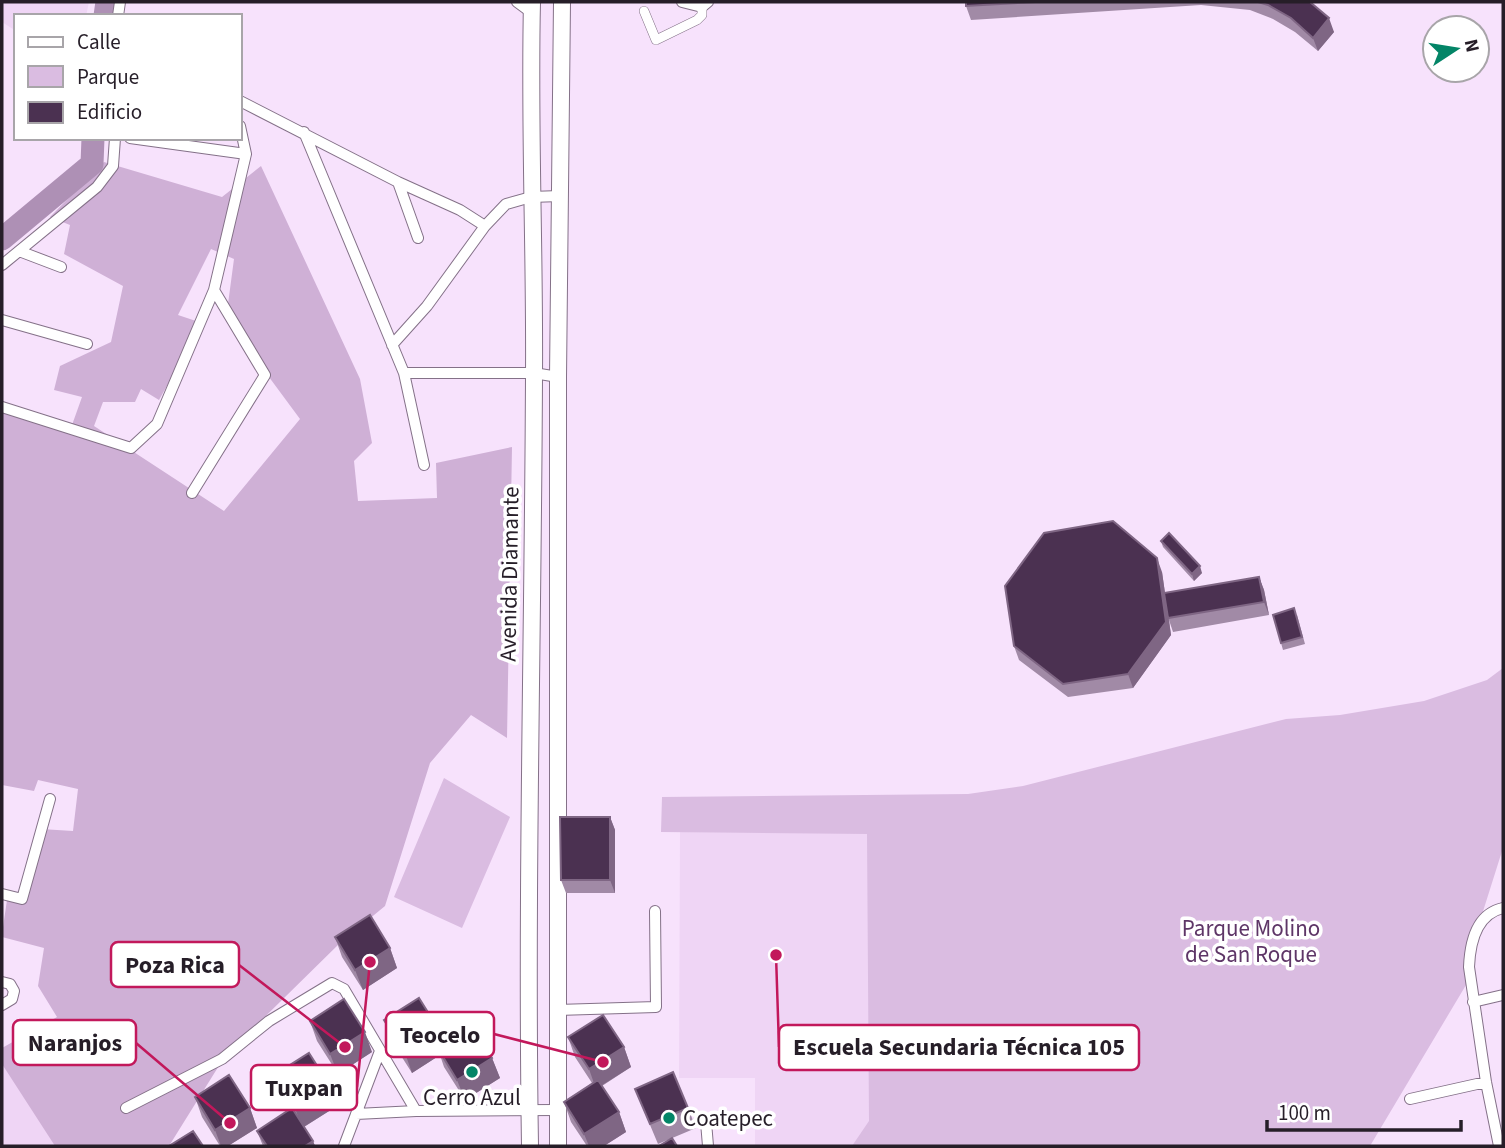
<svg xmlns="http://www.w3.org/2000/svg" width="1505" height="1148" font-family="'Source Sans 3',sans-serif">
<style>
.built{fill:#efd5f5}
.green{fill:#dabce1}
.forest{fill:#cfb0d6;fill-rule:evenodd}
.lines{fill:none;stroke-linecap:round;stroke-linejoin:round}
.river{stroke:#ae90b5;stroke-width:23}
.pedestrian-casing{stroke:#847188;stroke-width:10}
.minor-casing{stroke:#847188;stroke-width:12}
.secondary-casing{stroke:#847188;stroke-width:18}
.pedestrian{stroke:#fff;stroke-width:9}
.minor{stroke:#fff;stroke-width:10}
.secondary{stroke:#fff;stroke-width:16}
.wall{fill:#a18aa6}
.shaded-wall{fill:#7f6684}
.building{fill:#4b3151;stroke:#7f6684;stroke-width:2}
.poi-dot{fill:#038567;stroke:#fff;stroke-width:2.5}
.labels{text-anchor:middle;stroke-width:7;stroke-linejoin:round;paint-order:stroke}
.street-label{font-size:23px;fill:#261e28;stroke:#fff}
.park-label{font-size:23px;fill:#5e3667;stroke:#fff}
.poi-label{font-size:23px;fill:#261e28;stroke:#fff}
.leader{fill:none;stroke:#c2185b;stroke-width:2.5}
.callout-dot{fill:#c2185b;stroke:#fff;stroke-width:2.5}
.callout{fill:#fff;stroke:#c2185b;stroke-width:2.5}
.callout-label{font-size:24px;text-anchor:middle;font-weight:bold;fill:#261e28}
</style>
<rect width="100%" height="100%" fill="#f7e2fc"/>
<!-- built -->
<path class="built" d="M2,2h87l-3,14h-70v15l-14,-9z
M680,832l194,1 -1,313h-118v-68h-76z
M2,1056l64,90h-64z"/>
<!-- green -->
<path class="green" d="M1503,668v180l-24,76 -10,56 -99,166h-518l17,-25 -2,-287 -206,-2 1,-35 306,-3 55,-8 263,-67 54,-4 84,-14 63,-21z
M444,778l66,39 -48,111 -68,-31z"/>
<!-- forest -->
<path class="forest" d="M104,162l118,35 39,-31 99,213 12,64 -18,18 4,40 79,-3 -1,-35 76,-16 -5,291 -36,-23 -41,48 -45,143 -45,37 -115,113 -56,90h-114l-53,-82v-16l55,-31 -19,-31 6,-38 -42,-11v-3l5,-34 16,3 18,-74 32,2 5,-42 -40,-9 -4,11 -32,-6v-376l70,16 10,-28 -28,-7 6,-24 51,-24 12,-56 -59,-32 6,-29 -20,-8zM211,249l23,10 -8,60 74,100 -76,92 -130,-85 9,-24h32l6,-13 18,11 43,-77 -24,-8z"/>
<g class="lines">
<!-- river -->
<path class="river" d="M105,16l2,-14
M2,239l90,-75 1,-26"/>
<!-- pedestrian casing -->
<g class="pedestrian-casing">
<path id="pedestrian" d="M644,11l12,29 41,-20 5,-5v-8"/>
</g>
<!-- minor casing -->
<g class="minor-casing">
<path id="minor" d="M517,2l15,11
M682,2l20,5 6,-5
M118,16l2,-14
M240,101l158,81 62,28 25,16
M304,132l100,241 20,92
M130,138l116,16
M398,182l20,56
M19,251l42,16
M2,265l95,-78 16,-21 2,-28
M2,320l85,24
M392,345l35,-39 58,-80 21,-22 25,-7 29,-1
M404,373h130l24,4
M2,407l129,41 26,-24 57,-134 32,-136 -6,-28
M192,493l73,-118 -51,-85
M2,894l20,5 28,-100
M2,982l8,2 4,7 -2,8 -10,6
M1473,1002l30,-7
M557,1010l99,-3 -1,-96
M1410,1099l76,-17
M126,1108l96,-49 47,-38 63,-38 12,6 72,122
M356,1114l60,-3 142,-1
M706,1122l2,24
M344,1146l36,-95
M1499,1146l-13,-64 -17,-115c1,-24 7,-53 34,-59"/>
</g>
<!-- secondary casing -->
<g class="secondary-casing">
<path id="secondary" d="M530,1146c-4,-257 3,-514 4,-770 1,-125 -5,-250 -2,-374
M558,1146v-769l4,-375"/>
</g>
<!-- pedestrian -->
<use href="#pedestrian" class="pedestrian"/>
<!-- minor -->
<use href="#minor" class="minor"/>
<!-- secondary -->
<use href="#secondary" class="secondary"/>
</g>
<!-- wall -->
<path class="wall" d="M966,2h344l24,30 -16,19 -23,-19 -22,-13 -23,-9 -49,-5 -230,15 -5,-14z
M1161,541l41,32 -8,8 -31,-34z
M1162,572l3,21 94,-16 5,13 5,25 -96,17 -4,-12 2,15 -38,53 -65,9 -49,-37 -5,-14z
M1297,615l8,29 -22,6 -2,-7z
M610,817l5,13v63h-49l-5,-13z
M335,937l55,11 7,20 -34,22 -21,-33z
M384,1020l55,10 5,13 48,15 8,20 -35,22 -21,-33 -4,-12 -28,18 -21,-33z
M310,1021l62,31 -34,22 -21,-33z
M568,1037l56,10 7,20 -29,19 17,26 7,20 -22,14h-17l-16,-24 -7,-20 28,-19 -17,-26z
M274,1075l56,11 7,20 -33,21 9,14 2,5h-52l-6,-15 34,-22 -10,-14z
M635,1089l53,19 8,20 -38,16z
M195,1097l55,11 7,20 -29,18h-8l-18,-29z"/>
<!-- shaded-wall -->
<path class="shaded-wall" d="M1329,18l5,14 -16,19 -5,-13z
M1157,558l5,14 9,63 -38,53 -5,-14z
M1200,566l2,7 -8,8 -2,-7z
M1259,577l5,13 5,25 -5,-13z
M610,817l5,13v63l-5,-13z
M390,948l7,20 -34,22 -8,-20z
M439,1030l8,20 -10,-3 3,8 -28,18 -7,-20z
M365,1032l7,20 -34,22 -8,-20z
M624,1047l7,20 -35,22 -7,-20z
M492,1058l8,20 -35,22 -8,-20z
M330,1086l7,20 -35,22 -7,-20z
M250,1108l7,20 -29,18h-7l-6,-16z
M619,1112l7,20 -22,14h-15l-5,-12z
M313,1141l2,5h-10z"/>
<!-- building -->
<path class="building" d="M966,2h69l-69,4z
M1258,2h52l19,16 -16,20 -22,-20 -23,-13z
M1113,521l44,37 9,64 -38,52 -65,10 -49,-38 -9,-60 39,-53z
M1169,533l31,33 -8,8 -31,-33z
M1259,577l5,25 -96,16 -4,-25z
M1294,608l8,29 -21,6 -8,-28z
M560,817h50v63h-49z
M370,915l20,33 -35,22 -20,-33z
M419,998l20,32 -34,23 -21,-33z
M344,999l21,33 -35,22 -20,-33z
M603,1015l21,32 -35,22 -21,-32z
M472,1025l20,33 -35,22 -20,-33z
M309,1053l21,33 -35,22 -21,-33z
M673,1072l15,36 -38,16 -15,-35z
M229,1075l21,33 -35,22 -20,-33z
M598,1080l21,32 -35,22 -20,-32z
M292,1108l21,33 -8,5h-38l-10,-15z
M193,1131l10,15h-34z
M672,1138l5,8h-18z"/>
<!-- markers -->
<g class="poi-dot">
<circle cx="472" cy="1072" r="7"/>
<circle cx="669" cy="1118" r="7"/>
</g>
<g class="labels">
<!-- street labels -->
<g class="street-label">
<text transform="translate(509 574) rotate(-89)" y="8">Avenida Diamante</text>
</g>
<!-- park labels -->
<g class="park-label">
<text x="1251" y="936">Parque Molino<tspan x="1251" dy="26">de San Roque</tspan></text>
</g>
<!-- poi labels -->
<g class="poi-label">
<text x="472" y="1105">Cerro Azul</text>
<text x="683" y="1126" text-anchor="start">Coatepec</text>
</g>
</g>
<!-- callouts -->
<path class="leader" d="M345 1047L239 965M603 1062L494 1034M230 1123L136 1043M776 955L779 1047M370 962L357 1087"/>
<g class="callout-dot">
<circle cx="345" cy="1047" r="7"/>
<circle cx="603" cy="1062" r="7"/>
<circle cx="230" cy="1123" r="7"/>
<circle cx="776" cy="955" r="7"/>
<circle cx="370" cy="962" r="7"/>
</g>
<g class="callout">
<rect x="111" y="942" width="128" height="45" rx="7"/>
<rect x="386" y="1012" width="108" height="45" rx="7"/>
<rect x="13" y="1020" width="123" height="45" rx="7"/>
<rect x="779" y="1025" width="360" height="45" rx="7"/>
<rect x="251" y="1065" width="106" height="45" rx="7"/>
</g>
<g class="callout-label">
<text x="175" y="973">Poza Rica</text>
<text x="440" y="1043">Teocelo</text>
<text x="75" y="1051">Naranjos</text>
<text x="959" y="1055">Escuela Secundaria Técnica 105</text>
<text x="304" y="1096">Tuxpan</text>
</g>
<!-- border -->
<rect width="1505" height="1148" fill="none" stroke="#261e28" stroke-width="7"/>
<!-- legend -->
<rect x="14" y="14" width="228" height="126" fill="#ffffff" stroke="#a8a5a9" stroke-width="2"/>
<rect x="28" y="37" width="35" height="10" fill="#ffffff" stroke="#a8a5a9" stroke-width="2"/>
<text x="77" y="49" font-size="21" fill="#261e28">Calle</text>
<rect x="28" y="66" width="35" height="21" fill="#dabce1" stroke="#a8a5a9" stroke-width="2"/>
<text x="77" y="84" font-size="21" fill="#261e28">Parque</text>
<rect x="28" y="102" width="35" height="21" fill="#4b3151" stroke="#a8a5a9" stroke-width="2"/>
<text x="77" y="119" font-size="21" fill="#261e28">Edificio</text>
<!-- north arrow -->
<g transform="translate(1456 49) rotate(78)"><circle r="33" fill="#ffffff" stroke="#a8a5a9" stroke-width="2"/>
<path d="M0-5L12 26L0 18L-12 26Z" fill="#038567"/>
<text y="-10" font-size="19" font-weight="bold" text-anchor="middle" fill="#261e28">N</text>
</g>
<!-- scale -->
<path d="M1267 1120v10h194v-10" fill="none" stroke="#261e28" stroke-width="3.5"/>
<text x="1278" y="1120" font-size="21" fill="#261e28" stroke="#ffffff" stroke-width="5" paint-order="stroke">100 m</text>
</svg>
